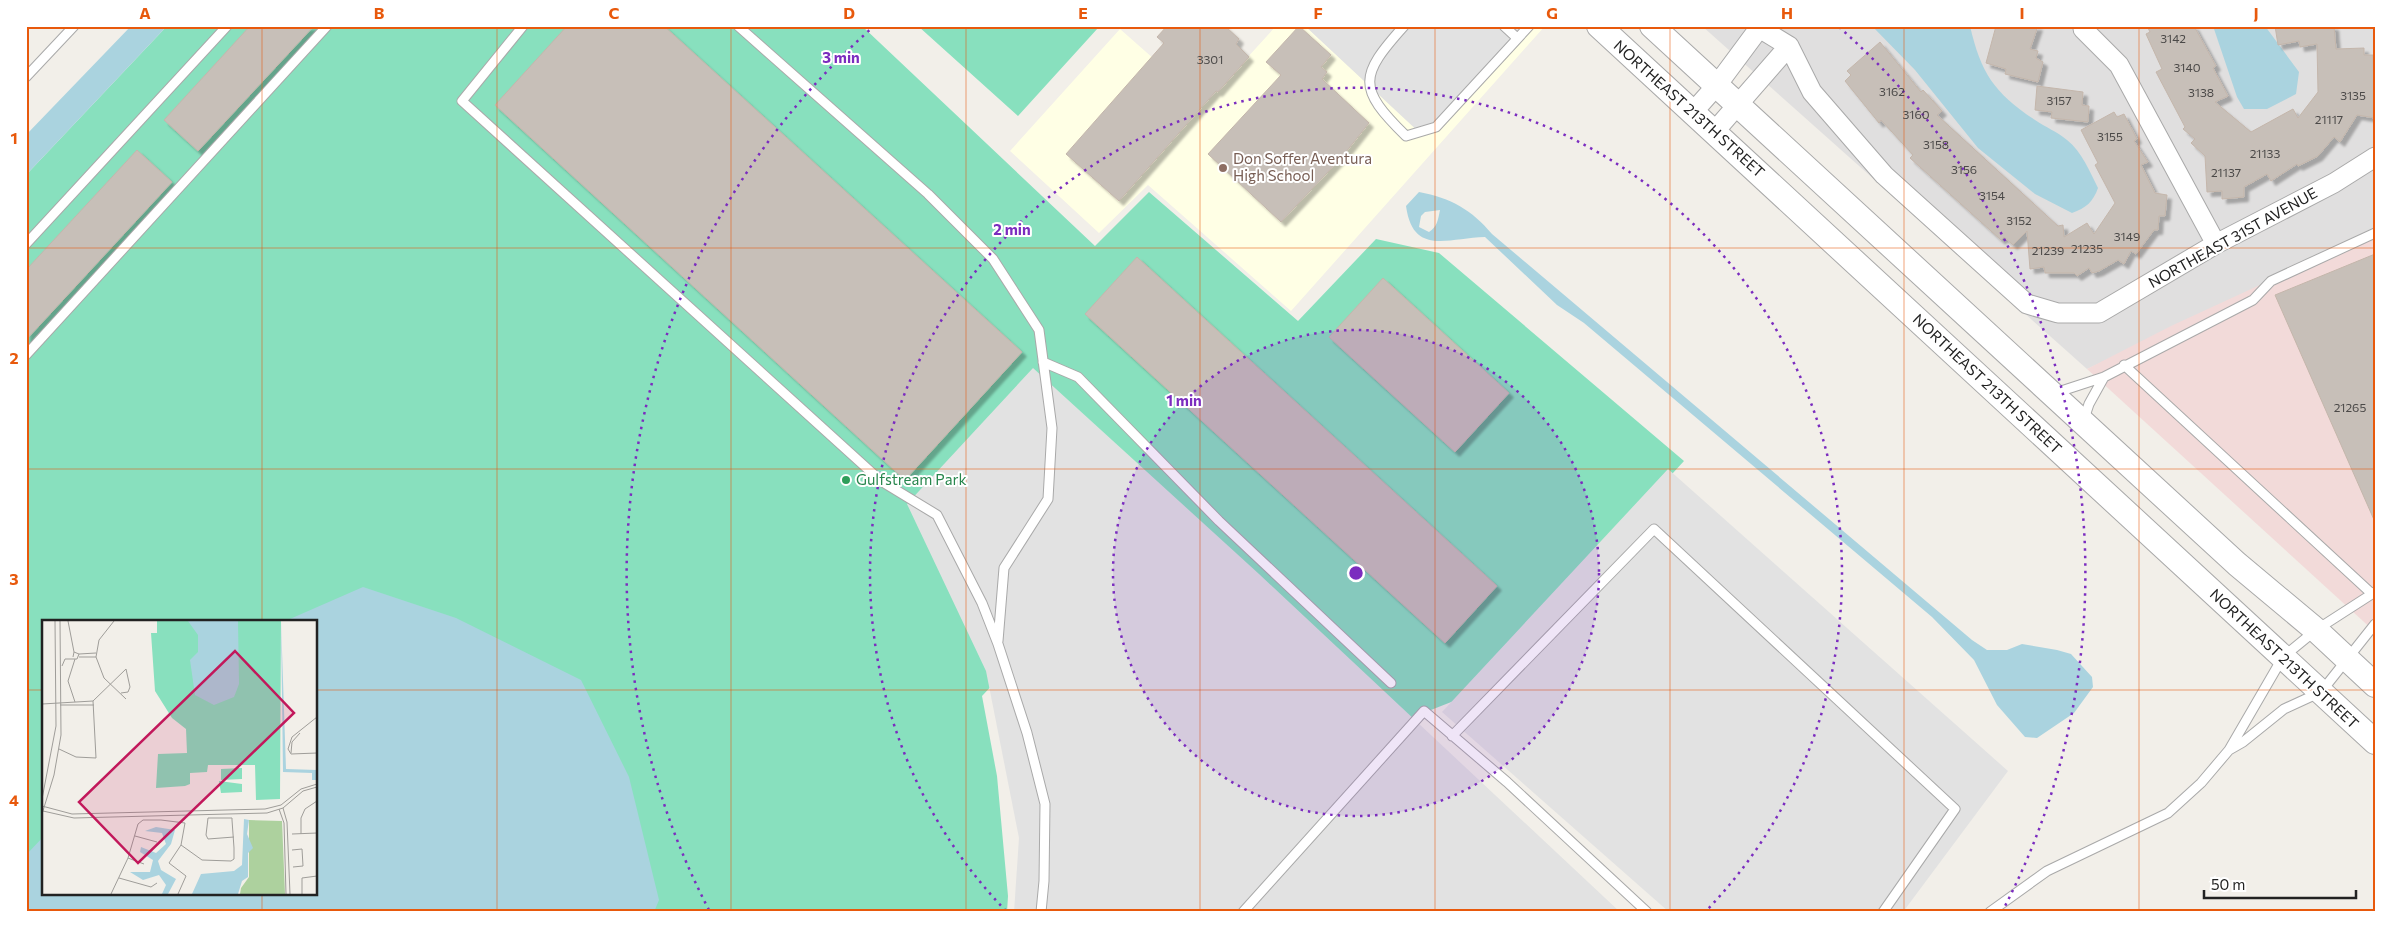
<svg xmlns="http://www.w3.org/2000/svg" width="2401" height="938" font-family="Commissioner,sans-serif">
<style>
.residential{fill:#e0dfdf}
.commercial{fill:#f2dad9}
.education{fill:#ffffe5}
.pitch{fill:#88e0be;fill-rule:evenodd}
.parking{fill:#e2e2e2}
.water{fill:#aad3df;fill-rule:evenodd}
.building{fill:#c7bfb8;stroke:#c4b6ab;filter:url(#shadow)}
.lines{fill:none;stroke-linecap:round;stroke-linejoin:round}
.service-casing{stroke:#a9a9a9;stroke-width:11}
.minor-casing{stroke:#a9a9a9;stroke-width:21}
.tertiary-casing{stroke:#a9a9a9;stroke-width:26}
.service{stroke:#fff;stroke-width:9}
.minor{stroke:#fff;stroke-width:19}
.tertiary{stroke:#fff;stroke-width:24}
.grid{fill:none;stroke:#e8590c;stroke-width:1;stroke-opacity:0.55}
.ring{fill:none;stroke:#7b2cbf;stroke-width:2.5;stroke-dasharray:2.5 5}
.education-dot{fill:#8d6e63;stroke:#fff;stroke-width:2}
.leisure-dot{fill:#2e9e5b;stroke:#fff;stroke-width:2}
.labels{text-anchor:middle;stroke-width:4;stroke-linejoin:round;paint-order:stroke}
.number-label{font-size:12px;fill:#4b4948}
.street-label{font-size:15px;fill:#222;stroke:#fff}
.education-label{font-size:15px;fill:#785e54;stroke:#fff;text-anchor:start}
.leisure-label{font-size:15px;fill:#27864d;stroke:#fff;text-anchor:start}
.inset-road{fill:none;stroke:#9f9d99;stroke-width:1}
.view{fill:#c2185b;fill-opacity:0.15;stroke:#c2185b;stroke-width:2.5}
.inset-edge{fill:none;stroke:#222;stroke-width:2.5}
.centre{fill:#7b2cbf;stroke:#fff;stroke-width:2.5}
.ring-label{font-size:15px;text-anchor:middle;font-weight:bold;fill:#7b2cbf;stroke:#fff;stroke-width:4;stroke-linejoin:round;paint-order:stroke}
.neatline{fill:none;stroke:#e8590c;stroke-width:2}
.grid-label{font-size:16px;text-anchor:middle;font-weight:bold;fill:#e8590c}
</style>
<defs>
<filter id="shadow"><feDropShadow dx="4.5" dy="4.5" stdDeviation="1" flood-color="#0004"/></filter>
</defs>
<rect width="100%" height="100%" fill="#f2efe9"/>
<!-- residential -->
<path class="residential" d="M1702,26h673v210l-288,133z"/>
<!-- commercial -->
<path class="commercial" d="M2375,232v400l-288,-263 84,-43z"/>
<!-- education -->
<path class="education" d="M1276,26h269l-254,285 -143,-126 -49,48 -89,-82 110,-122 85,75z"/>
<!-- pitch -->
<path class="pitch" d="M167,26h695l233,220 54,-54 149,129 78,-82 63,14 245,208 -215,234 -66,26 -237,-220 -184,195 15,80 11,120 -1,16h-981v-737zM44,622h272v272h-272z
M918,26h178l2,2 -80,88z"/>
<!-- parking -->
<path class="parking" d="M1305,26h218l-101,109z
M1033,368l226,206 361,338h-606l5,-74 -33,-167 -79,-167z
M1668,469l340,302 -105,141h-234l-227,-200z"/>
<!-- water -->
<path class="water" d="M131,26h36l-141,149v-40z
M1872,26h98c11,47 24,67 65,94 10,7 23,12 32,20 15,12 23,32 31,48 -5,14 -12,20 -26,25l-37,-19 -57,-46 -63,-78z
M2213,26h52l34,46 -3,22 -29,15h-23l-7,-12z
M1419,192c32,6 53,18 73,42l480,406 15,10h20l15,-6 35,6 14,4 21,23 1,10 -19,26 -37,25 -12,-1 -28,-32 -23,-45 -42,-43 -348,-294 -27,-18 -72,-68c-38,1 -72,19 -79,-31zM1440,210c-2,10 -3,17 -11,22l-10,-5 2,-11 4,-4z
M363,587l93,31 125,62 48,97 30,123 -5,12h-628v-57l18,-19v58h272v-272h-33z"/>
<!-- building -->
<path class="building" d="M250,26h64l-116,125 -34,-31z
M567,26h97l358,326 -117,128 -410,-375z
M1167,26h58l14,13 -3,5 13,13 -31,35 -2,-1 -97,110 -53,-47 98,-111 -7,-6z
M1299,26l32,29 -10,12 6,5 -5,7 47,44 -27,34 -61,65 -73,-68 73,-79 -15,-13z
M1996,26h42l-8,23 8,2 -2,7 7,4 -5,20 -33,-8 1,-5 -20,-6z
M2147,26h47l22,40 -3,2 15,28 -13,6 36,30 42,-23 5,9 20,-26 -1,-48 -17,3 -1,-6 -21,4 -3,-19h59l2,23 28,-1v7h9l2,63 -18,-3 -17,27 -6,-5 -16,19 -20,10 -1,-2 -26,17 -4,-7 -23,13v10l-22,2v-8l-15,1 -2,-36 -14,-13 4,-4 -12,-10 2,-2 -29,-55 6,-3 -16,-35 4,-2z
M1880,42l41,50 2,-2 19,21 -5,4 121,111 5,-1 1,12 23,-14 7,11 21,-31 -20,-38 3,-2 -17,-33 33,-18 3,5 7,-3 13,25 -3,2 14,21 -7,3 14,28 12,2 -2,21h-6l-1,14h-4l-18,24 -5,-3 -7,13 -6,-4 -19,11 -7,2 -3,-5 -12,8 -3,-3h-29l-1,-6 -14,2 -3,-38 -14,14 -9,-8 -3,3 -91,-82 3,-3 -32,-35 -2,3 -34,-42 6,-6 -4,-4z
M2037,86l46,6 -1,13 7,1 -1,16 -37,-4 1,-6 -17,-2z
M137,150l35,32 -146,158v-70z
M2375,254v268l-100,-227z
M1137,257l360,329 -52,57 -360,-329z
M1383,278l126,115 -54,59 -126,-115z"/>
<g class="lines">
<!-- service casing -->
<g class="service-casing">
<path id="service" d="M523,26l-61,75 419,380 56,34 45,88 16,41 29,89 18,71 -1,77 -3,31
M738,26l190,168 65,65 46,71 13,98 -4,71 -44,69 -6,73
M1404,26c-45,50 -47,62 2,110l30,-9 93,-101
M1504,26l13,12
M26,77l48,-51
M26,244l201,-218
M26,355l301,-329
M1043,362l35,15 141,144 172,162
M2124,365l247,228
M2055,393l49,-16 149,-77 18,-19 104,-48
M2084,419l5,-15 15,-27
M2375,592l-59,38 -33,27 -54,93 14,-8 41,-33 37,-17 54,-68
M1452,736l202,-207 301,280 -72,103
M1243,912l181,-201 83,71 140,130
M1990,912l57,-41 121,-58 33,-30 28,-33"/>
</g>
<!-- minor casing -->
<g class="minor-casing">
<path id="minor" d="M1756,26l33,20 23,46 72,83 143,129 31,9h41l117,-69 118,-61 41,-26
M2083,29l36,36 97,179
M1693,112l24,-27 43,-58
M1714,132l75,-86"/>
</g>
<!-- tertiary casing -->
<g class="tertiary-casing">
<path id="tertiary" d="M1599,26l776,716
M1652,26l585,538 79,66 59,55"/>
</g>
<!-- service -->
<use href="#service" class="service"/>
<!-- minor -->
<use href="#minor" class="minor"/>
<!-- tertiary -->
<use href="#tertiary" class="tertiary"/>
</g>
<!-- grid -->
<path class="grid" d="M262,26v596M497,26v886M731,26v886M966,26v886M1200,26v886M1435,26v886M1670,26v886M1904,26v886M2139,26v886M26,248h2349M26,469h2349M26,690h18M316,690h2059M262,894v18"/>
<!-- distance rings -->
<circle cx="1356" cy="573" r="243" fill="#7b2cbf" fill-opacity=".12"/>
<g class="ring">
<circle cx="1356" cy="573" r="243"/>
<path d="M1006 911A486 486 0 1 1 1706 911"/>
<path d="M709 910A729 729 0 0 1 873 27M1839 27A729 729 0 0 1 2003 910"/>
</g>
<!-- markers -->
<circle class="education-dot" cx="1223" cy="168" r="5"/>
<circle class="leisure-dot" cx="846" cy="480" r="5"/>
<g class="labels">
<!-- number labels -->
<g class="number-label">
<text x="2173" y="43">3142</text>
<text x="1210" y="64">3301</text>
<text x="2187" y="72">3140</text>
<text x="1892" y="96">3162</text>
<text x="2201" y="97">3138</text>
<text x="2353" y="100">3135</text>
<text x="2059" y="105">3157</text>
<text x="1916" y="119">3160</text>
<text x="2329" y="124">21117</text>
<text x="2110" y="141">3155</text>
<text x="1936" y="149">3158</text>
<text x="2265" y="158">21133</text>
<text x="1964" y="174">3156</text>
<text x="2226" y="177">21137</text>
<text x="1992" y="200">3154</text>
<text x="2019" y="225">3152</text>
<text x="2127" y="241">3149</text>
<text x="2087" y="253">21235</text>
<text x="2048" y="255">21239</text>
<text x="2350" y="412">21265</text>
</g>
<!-- street labels -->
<g class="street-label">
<text transform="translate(1689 109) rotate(42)" y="5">NORTHEAST 213TH STREET</text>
<text transform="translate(2233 238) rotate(-29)" y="5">NORTHEAST 31ST AVENUE</text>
<text transform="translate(1987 384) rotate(43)" y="5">NORTHEAST 213TH STREET</text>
<text transform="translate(2284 659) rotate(43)" y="5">NORTHEAST 213TH STREET</text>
</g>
<!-- education labels -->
<g class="education-label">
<text x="1233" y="164">Don Soffer Aventura<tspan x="1233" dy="17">High School</tspan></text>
</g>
<!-- leisure labels -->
<g class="leisure-label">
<text x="856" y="485">Gulfstream Park</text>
</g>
</g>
<!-- overview -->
<g transform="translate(42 620)">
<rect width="275" height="275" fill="#f2efe9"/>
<path d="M207,200l33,1 3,73h-45l1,-6 8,-11z" fill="#add19e"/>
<path d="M115,1h124l-1,178 -24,1 -1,-35h-47l-1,7 -17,1v11l-5,2 -29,2 2,-34 29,-1 -1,-24 -14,-11 -17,-27 -4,-58h6zM200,148v11l-21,1v-11zM177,161l23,3v8l-21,1z" fill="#88e0be"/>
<path d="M146,1h50l1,63 -5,13 -20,8 -19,-10 -5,-35 8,-8v-17zM239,1l5,148 31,1v10h-5v-7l-29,-1zM202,199l5,1 -2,14 6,14 -5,5v24l-6,4 -4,13h-46l9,-20 33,-3 8,-6zM114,207l19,3 -4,14 -13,17 3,9 15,9 -8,15h-6l4,-9 -7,-10 -16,5 -13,-8h20l3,-12 -13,-8 1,-5 15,6 10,-9 -4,-11 -17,-2z" fill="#aad3df"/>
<path class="inset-road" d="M26,1l6,31M72,1l-15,19 -3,17 8,21 22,21M37,34l17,-1M37,37h17M20,46l3,-7h12l2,-5 -5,-2 -1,5M51,81l33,-32 4,18 -2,5 -7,1M33,82l-7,-21 7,-22M0,84l51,-3M18,85h34M17,129l17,8 20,1 -3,-57M249,133l1,-11 8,-9M249,134l-3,-5 4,-12 25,-20M249,134l26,-1M0,179l14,-73 -1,-105M0,186l30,8 193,-5 16,-4 20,-16 16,-5M241,188l4,14 3,72M237,189l5,14 2,71M1,191l31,7 193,-5 16,-5 20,-17 14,-4M0,194l12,-39 7,-40 -1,-114M250,214l25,-1M259,214v-16l4,-9 12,-8M93,216l22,6M139,225l21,15 29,1 3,-2v-11l-2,-28v-2h-24l-2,17 2,4 26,-2M250,230l10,-1 1,17 -10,1M86,238l16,6M77,258l32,9 6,-4M69,274l17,-36 10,-34 5,-4h18l24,3 -4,22 -12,18 17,13 -8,18M260,274v-16l15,-2"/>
<path class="view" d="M193,31l59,62 -156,150 -59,-61z"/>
<rect width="275" height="275" class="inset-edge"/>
</g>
<circle cx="1356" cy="573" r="8" class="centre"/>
<g class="ring-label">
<text x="841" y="63">3 min</text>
<text x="1012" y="235">2 min</text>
<text x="1184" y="406">1 min</text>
</g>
<!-- border -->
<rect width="2401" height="938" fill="none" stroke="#ffffff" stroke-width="55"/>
<!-- scale -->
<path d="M2204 890v8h152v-8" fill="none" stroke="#222222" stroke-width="2.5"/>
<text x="2211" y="890" font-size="15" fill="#222222" stroke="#ffffff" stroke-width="4" paint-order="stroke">50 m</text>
<rect x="28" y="28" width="2346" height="882" class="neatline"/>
<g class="grid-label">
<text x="145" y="19">A</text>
<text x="379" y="19">B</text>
<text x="614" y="19">C</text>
<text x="849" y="19">D</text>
<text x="1083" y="19">E</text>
<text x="1318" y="19">F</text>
<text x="1552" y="19">G</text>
<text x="1787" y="19">H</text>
<text x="2022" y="19">I</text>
<text x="2256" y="19">J</text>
<text x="14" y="144">1</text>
<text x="14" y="364">2</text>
<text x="14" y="585">3</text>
<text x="14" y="806">4</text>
</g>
</svg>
